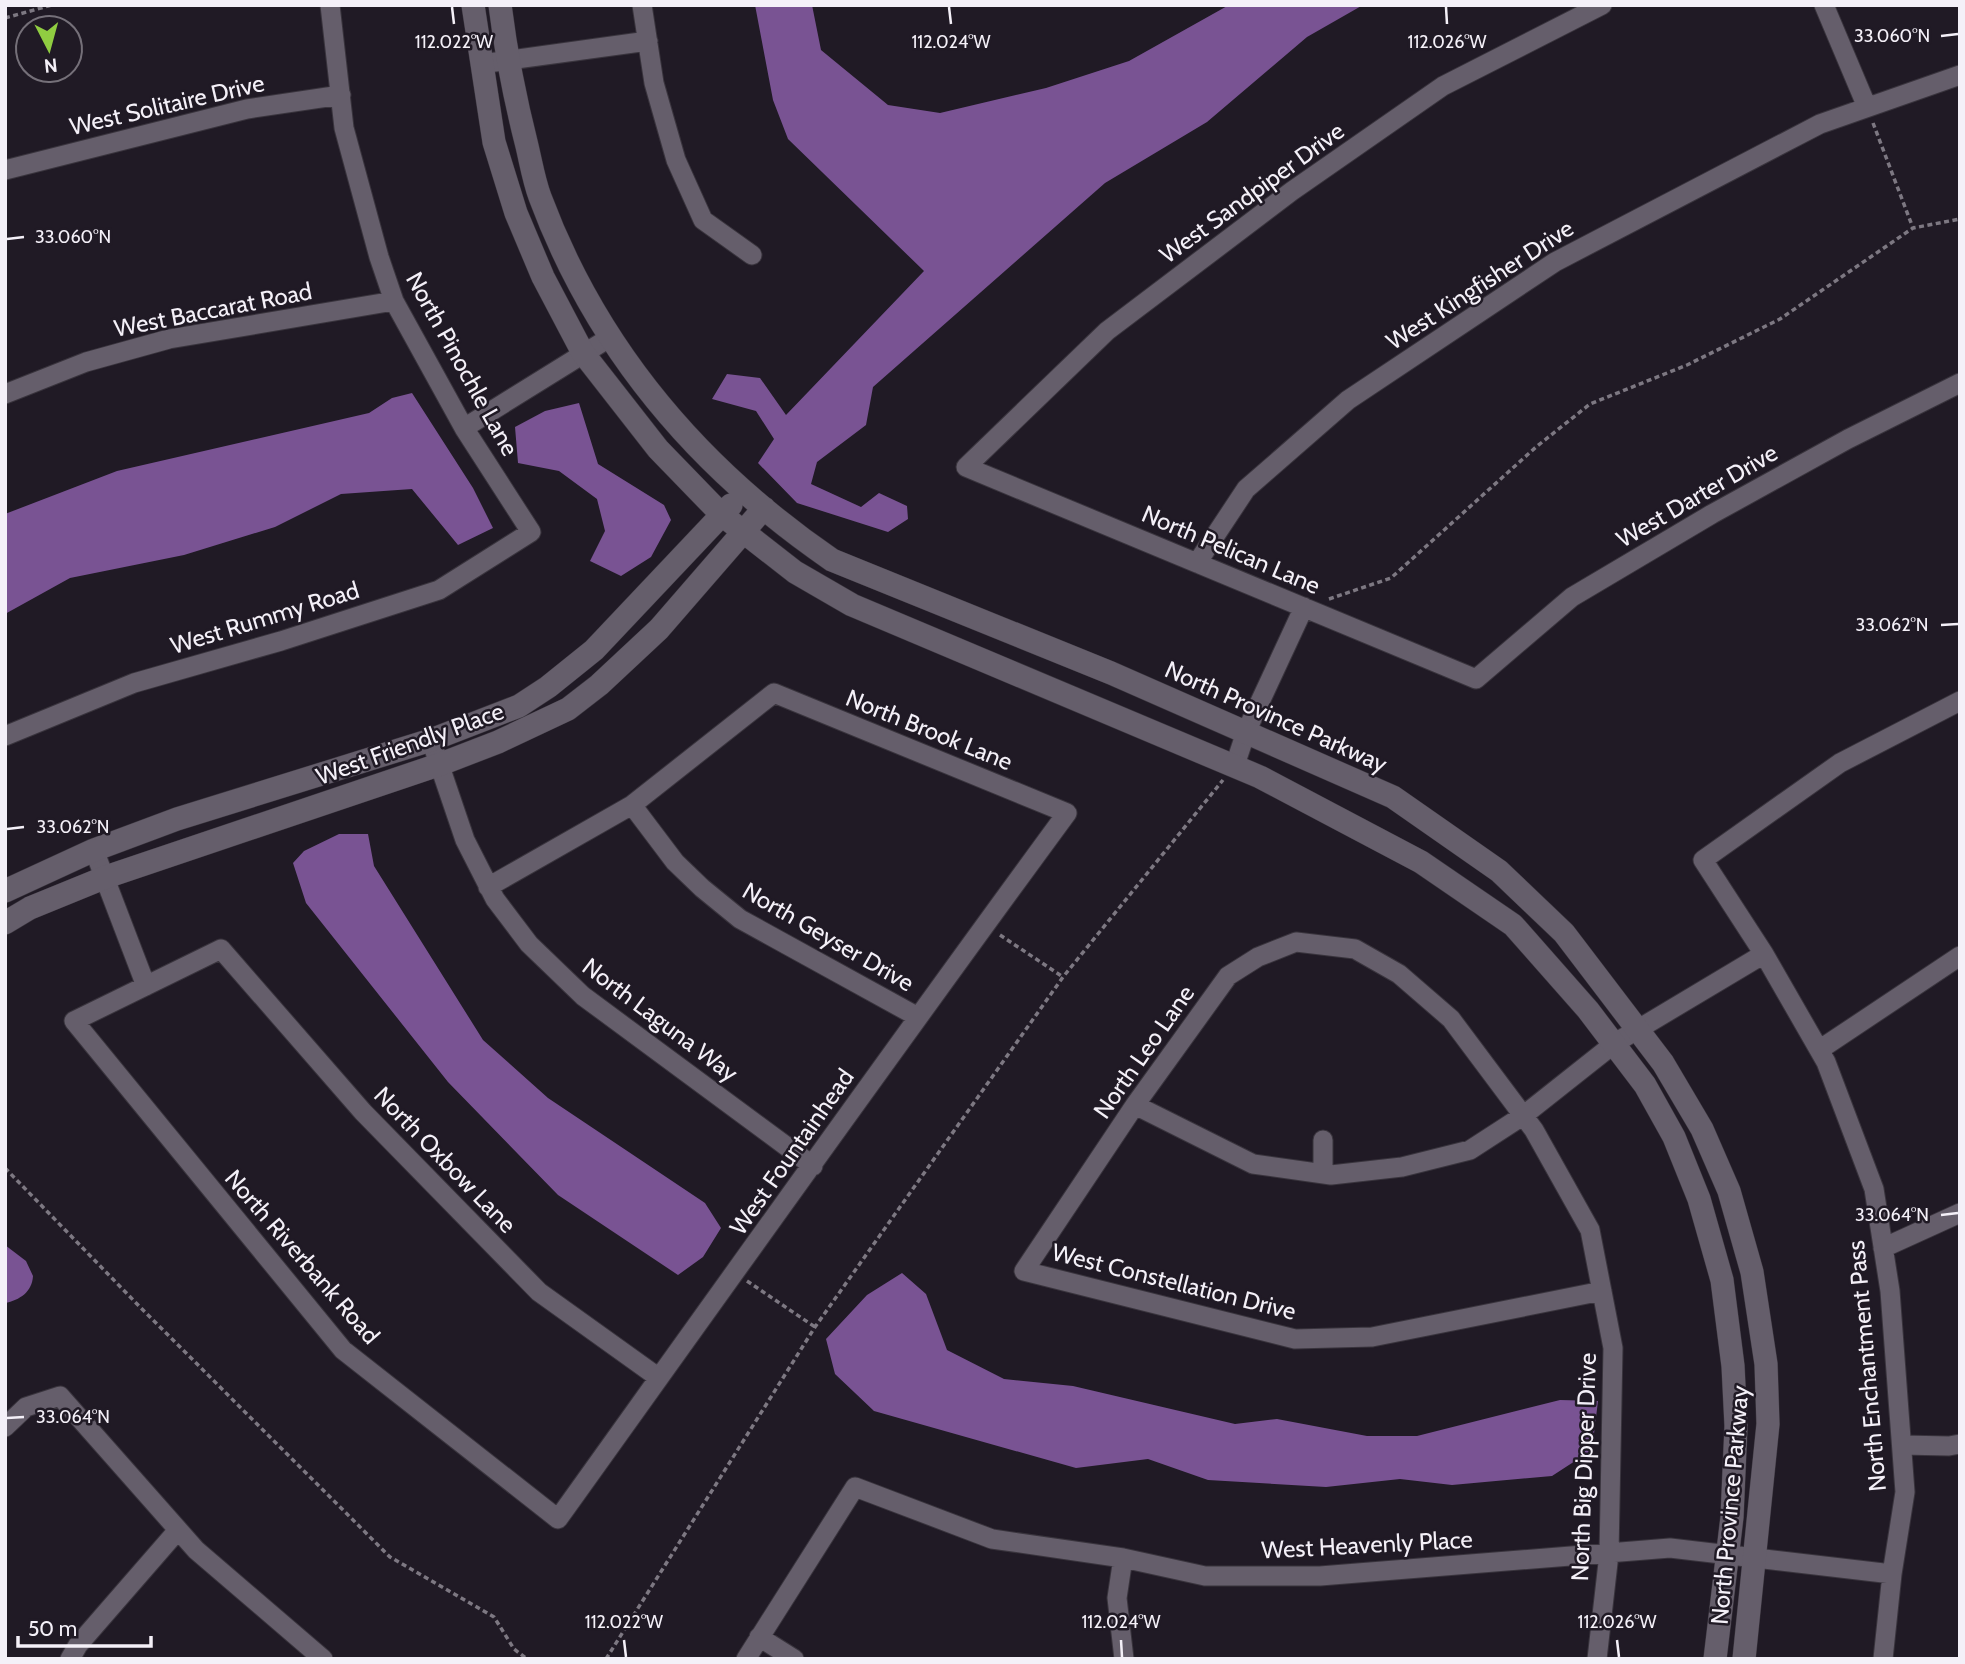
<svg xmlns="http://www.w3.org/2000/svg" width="1965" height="1664" font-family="Cabin,sans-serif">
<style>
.water{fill:#795393}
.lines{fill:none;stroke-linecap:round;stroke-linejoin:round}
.minor-casing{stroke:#39343d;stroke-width:21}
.tertiary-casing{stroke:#39343d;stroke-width:24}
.path{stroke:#7d7882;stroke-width:3.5;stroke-dasharray:5 3.5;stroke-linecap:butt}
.minor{stroke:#655e6b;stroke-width:19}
.tertiary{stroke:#655e6b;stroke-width:23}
.ticks{fill:none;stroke:#f4f0f8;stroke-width:2.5}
.labels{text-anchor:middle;stroke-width:5;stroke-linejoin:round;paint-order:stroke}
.street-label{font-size:24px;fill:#f4f0f8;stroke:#201a25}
.ticks-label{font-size:18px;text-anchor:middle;fill:#f4f0f8;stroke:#201a25;stroke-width:5;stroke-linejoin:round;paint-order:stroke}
</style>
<rect width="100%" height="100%" fill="#201a25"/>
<!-- water -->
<path class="water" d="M755,5h57l9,45 67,55 52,8 106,-25 83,-27 100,-56h134l-56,32 -100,85 -102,61 -232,204 -7,38 -49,37 -6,22 50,23 18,-14 28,13 1,13 -20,13 -91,-29 -39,-40 16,-24 -18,-28 -44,-12 15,-25 33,4 26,37 138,-144 -136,-132 -15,-39z
M412,393l61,95 20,40 -35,17 -46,-56 -71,5 -66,33 -91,28 -114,23 -65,36v-100l112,-43 252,-58 23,-15z
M579,403l19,61 66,41 7,15 -20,37 -30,19 -31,-15 15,-30 -8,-32 -38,-28 -41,-8 -3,-36 30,-16z
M339,834h29l6,32 109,174 65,58 157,105 16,25 -18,29 -25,18 -120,-80 -110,-113 -142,-179 -13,-40 11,-12z
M5,1245l21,16 7,15c-1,16 -13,24 -28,27z
M902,1273l24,21 21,56 57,29 69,7 162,38 42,-5 90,17h50l143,-36 38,1 -6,49 -40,26 -100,9 -52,-6 -74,8 -118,-7 -60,-21 -72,9 -202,-57 -39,-37 -9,-35 41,-44z"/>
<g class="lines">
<!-- minor casing -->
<g class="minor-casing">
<path id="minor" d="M642,5l12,78 22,77 27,60 49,35
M1602,5l-159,81 -151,105 -185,140 -141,136 510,212 96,-82 140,-83 136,-75 112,-56
M1824,5l43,102
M481,64l167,-23
M5,170l242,-61 94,-14
M5,394l81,-32 83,-23 225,-38
M464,428l145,-90
M1197,563l49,-74 102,-89 207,-138 265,-138 140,-49
M5,736l129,-53 147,-42 158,-51 92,-58 -67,-104 -70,-127 -15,-44 -35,-129 -14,-123
M431,740l34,100 30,59 34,45 54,52 230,170
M1235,765l11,-33 58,-125
M632,805l43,57 27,26 38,31 178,98
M94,850l52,136
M488,887l144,-82 142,-112 293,120c-172,234 -340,470 -509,706l-215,-169 -269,-329 147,-72 142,163 176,180 120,86
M1819,1050l141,-94
M1135,1105l118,59 78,11 71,-8 68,-17 54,-35 91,-72 149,-89
M1323,1174v-34
M1883,1248l77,-35
M5,1427l21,-20 34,-11 136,154 127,109
M1902,1445l47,1 11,-2
M1123,1558l-6,40 7,61
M759,1637l35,22
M70,1659l8,-14 100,-115
M746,1659l109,-172 137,52 131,19 82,18h115l350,-28 222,26
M1597,1659l12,-105 4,-206 -23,-118 -56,-100 -83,-111 -52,-45 -44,-25 -59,-7 -38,15 -30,19 -93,129 -111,166 271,68 77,-2 230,-46
M1883,1659l9,-85 13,-82 -15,-201 -16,-102 -48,-127 -62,-108 -61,-94 137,-97 120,-62"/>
</g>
<!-- tertiary casing -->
<g class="tertiary-casing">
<path id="tertiary" d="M473,5l21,137 22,71 27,64 40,76 75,96 64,66 73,57 57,33 408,172 161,85 92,63 75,85 57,75 29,52 25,62 23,81 11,86 3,60 -4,91 -17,142
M500,5c6,48 15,94 27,141 4,17 7,35 13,51 57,153 158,271 292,363l279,113 282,124 106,74 65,62 99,130 39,66 27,62 23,81 14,92 2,60 -24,235
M5,891l89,-41 83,-31 254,-79 88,-34 29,-19 46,-37 137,-145
M5,923l25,-15 76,-31 335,-113 57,-22 70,-33 31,-24 60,-56 105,-121"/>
</g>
<!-- path -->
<path class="path" d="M5,18l47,-13
M1873,123l40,105
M1329,599l62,-21 145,-131 54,-43 97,-39 93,-46 133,-91 47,-9
M1000,935l63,42
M5,1168l134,138 251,251 104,60 20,32 13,10
M747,1281l68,46
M606,1659l209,-332 248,-350 160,-197"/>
<!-- minor -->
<use href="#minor" class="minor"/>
<!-- tertiary -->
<use href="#tertiary" class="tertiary"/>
</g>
<!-- ticks -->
<path class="ticks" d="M452,7l2,17M949,7l2,17M1446,7l1,17M1941,36l17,-2M7,239l17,-2M1941,625l17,-1M7,829l17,-2M1941,1215l17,-2M7,1418l17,-1M624,1640l2,17M1121,1640l1,17M1617,1640l2,17"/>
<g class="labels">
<!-- street labels -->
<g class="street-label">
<text transform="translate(167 105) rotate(-13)" y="8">West Solitaire Drive</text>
<text transform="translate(1252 193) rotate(-36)" y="8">West Sandpiper Drive</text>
<text transform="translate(1480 285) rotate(-33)" y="8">West Kingfisher Drive</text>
<text transform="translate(213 310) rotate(-11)" y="8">West Baccarat Road</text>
<text transform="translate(462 364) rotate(61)" y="8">North Pinochle Lane</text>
<text transform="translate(1697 496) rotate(-30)" y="8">West Darter Drive</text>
<text transform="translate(1231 550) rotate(23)" y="8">North Pelican Lane</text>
<text transform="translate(265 618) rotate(-17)" y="8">West Rummy Road</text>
<text transform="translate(1276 717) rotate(24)" y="8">North Province Parkway</text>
<text transform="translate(929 730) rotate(22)" y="8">North Brook Lane</text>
<text transform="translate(410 744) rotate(-20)" y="8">West Friendly Place</text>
<text transform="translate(828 937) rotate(30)" y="8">North Geyser Drive</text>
<text transform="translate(660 1020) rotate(37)" y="8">North Laguna Way</text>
<text transform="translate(1144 1052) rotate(-55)" y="8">North Leo Lane</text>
<text transform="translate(792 1152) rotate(-55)" y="8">West Fountainhead</text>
<text transform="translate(445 1160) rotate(46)" y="8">North Oxbow Lane</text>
<text transform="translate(302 1257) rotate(49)" y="8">North Riverbank Road</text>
<text transform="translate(1174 1282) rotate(14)" y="8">West Constellation Drive</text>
<text transform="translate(1867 1366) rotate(-95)" y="8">North Enchantment Pass</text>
<text transform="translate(1584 1467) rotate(-88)" y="8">North Big Dipper Drive</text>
<text transform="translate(1730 1505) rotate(-85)" y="8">North Province Parkway</text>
<text transform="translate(1367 1545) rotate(-3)" y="8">West Heavenly Place</text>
</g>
</g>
<g class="ticks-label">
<text x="1892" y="42">33.060°N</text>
<text x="454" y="48">112.022°W</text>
<text x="951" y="48">112.024°W</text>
<text x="1447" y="48">112.026°W</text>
<text x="73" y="243">33.060°N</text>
<text x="1892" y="631">33.062°N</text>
<text x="73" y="833">33.062°N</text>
<text x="1892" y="1221">33.064°N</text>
<text x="73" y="1423">33.064°N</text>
<text x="624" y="1628">112.022°W</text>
<text x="1121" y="1628">112.024°W</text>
<text x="1617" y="1628">112.026°W</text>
</g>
<!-- border -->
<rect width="1965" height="1664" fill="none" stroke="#f4f0f8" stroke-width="14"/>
<!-- north arrow -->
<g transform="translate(49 49) rotate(174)"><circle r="33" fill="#201a25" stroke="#757079" stroke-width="2"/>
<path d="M0-5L12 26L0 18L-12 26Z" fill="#90cd41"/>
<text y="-10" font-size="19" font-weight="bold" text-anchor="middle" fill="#f4f0f8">N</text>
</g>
<!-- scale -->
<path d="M18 1636v10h133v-10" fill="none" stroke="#f4f0f8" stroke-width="3.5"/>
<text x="28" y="1636" font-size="21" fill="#f4f0f8" stroke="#201a25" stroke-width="5" paint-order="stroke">50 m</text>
</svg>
